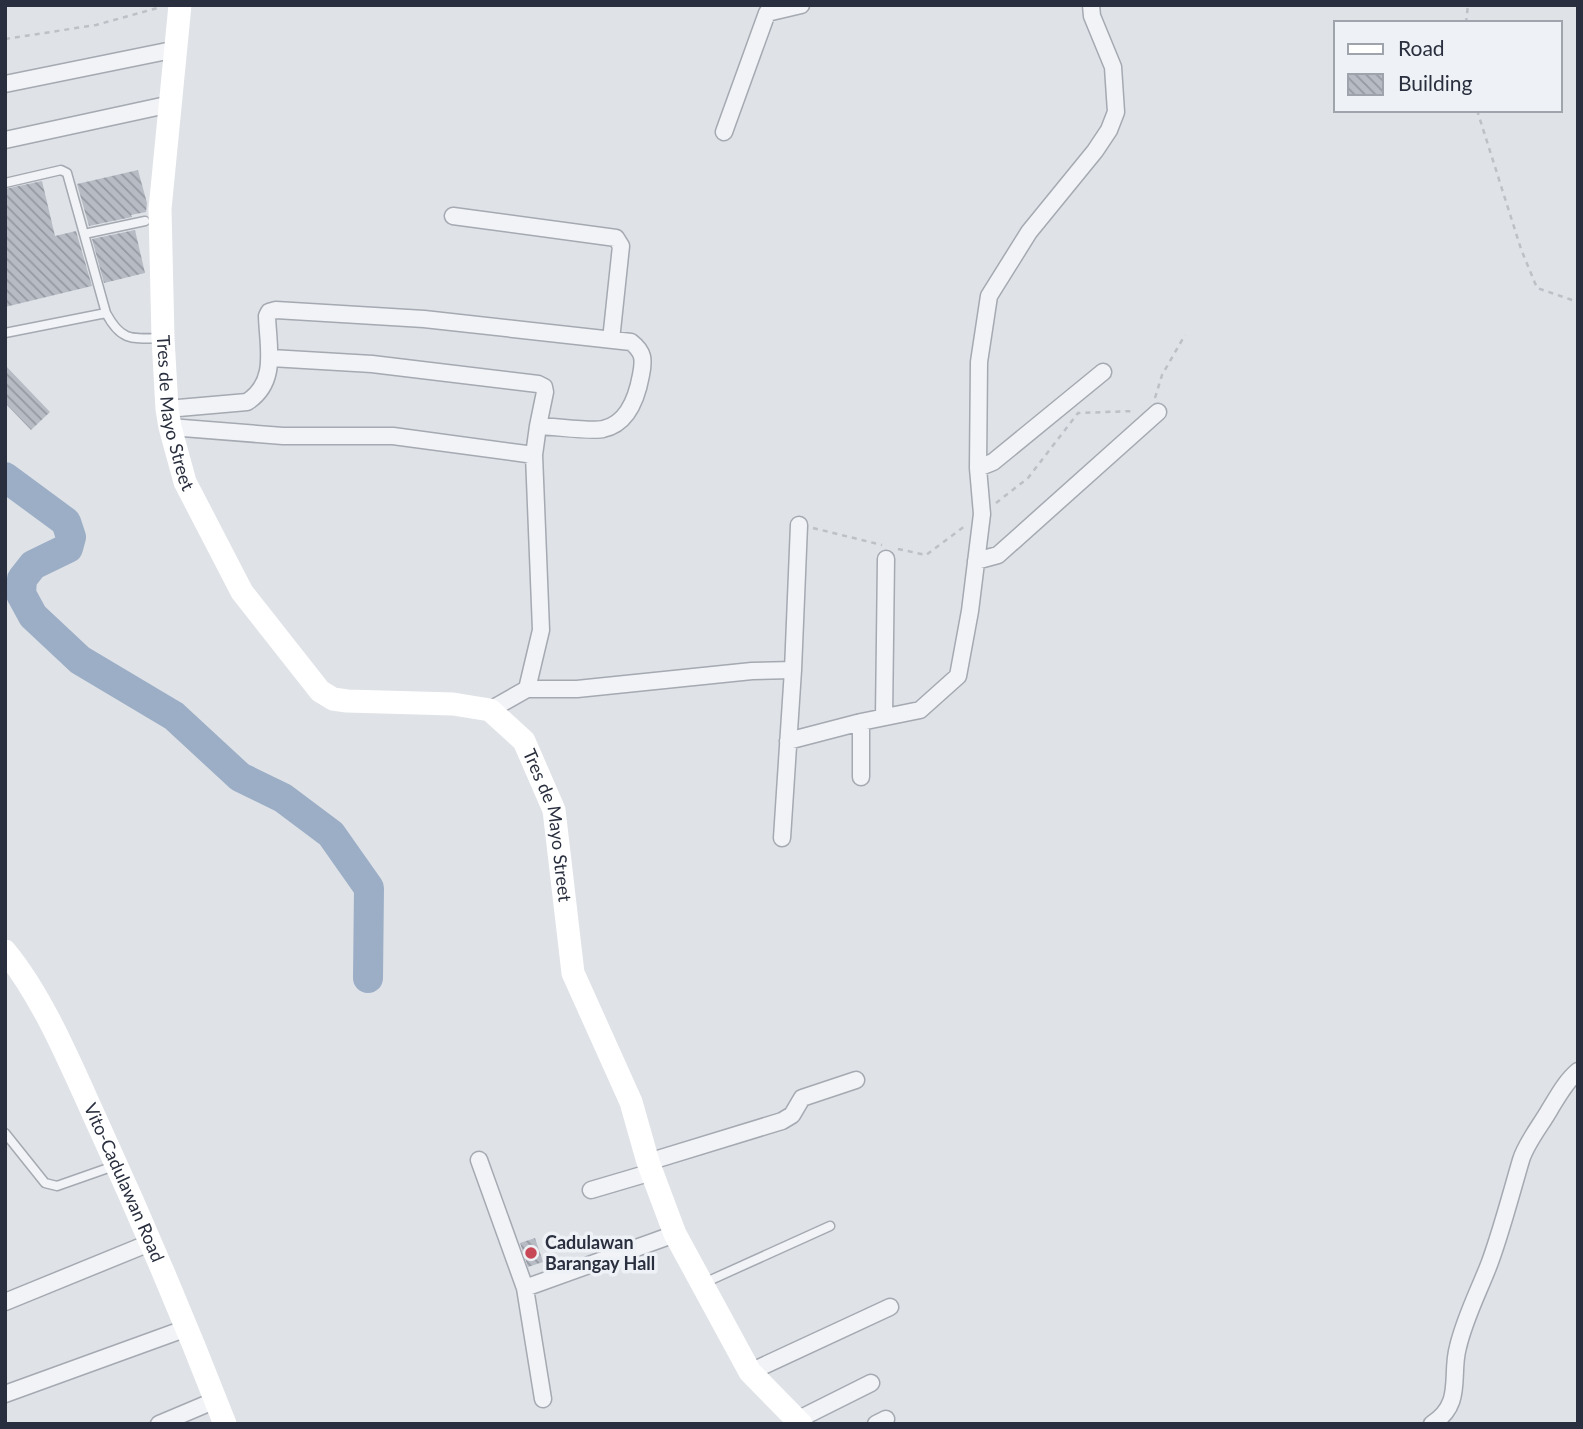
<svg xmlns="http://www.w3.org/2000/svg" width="1583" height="1429" font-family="Lato,sans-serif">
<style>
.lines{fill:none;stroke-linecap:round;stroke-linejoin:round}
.river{stroke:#9baec6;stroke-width:30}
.building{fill:url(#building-back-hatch)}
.lane-casing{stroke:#a5a9b1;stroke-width:11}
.street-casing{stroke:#a5a9b1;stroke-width:19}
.path{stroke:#bdc0c6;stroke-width:2.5;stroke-dasharray:5 5;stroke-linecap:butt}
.lane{stroke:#f1f3f6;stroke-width:8}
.street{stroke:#f1f3f6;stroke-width:16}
.secondary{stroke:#fff;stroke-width:23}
.poi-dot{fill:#c74957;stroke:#eef1f5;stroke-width:2.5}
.labels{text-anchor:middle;stroke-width:7;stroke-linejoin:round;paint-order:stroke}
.street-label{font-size:18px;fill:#292f3e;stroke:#eef1f5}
.poi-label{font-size:18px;font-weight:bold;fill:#292f3e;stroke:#eef1f5;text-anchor:start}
</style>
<defs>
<pattern id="building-back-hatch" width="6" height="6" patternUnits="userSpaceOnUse" patternTransform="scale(1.75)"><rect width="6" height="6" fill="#b6bbc4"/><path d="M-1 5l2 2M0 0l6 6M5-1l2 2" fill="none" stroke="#9498a1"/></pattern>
</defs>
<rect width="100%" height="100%" fill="#dfe2e7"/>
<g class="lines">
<!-- river -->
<path class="river" d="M5,477l61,45 5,15 -3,11 -35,17 -11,14 -1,15 12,22 47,44 94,56 66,61 43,21 48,36 38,54 -1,90"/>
</g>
<!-- building -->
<path class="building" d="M138,170l9,33 -1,9 -15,3 1,2 -43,9 -12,-42z
M42,181l13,55 21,-5 16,55 -87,21v-118z
M135,230l10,43 -41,10 -12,-44z
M5,365l45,47 -19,18 -26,-27z
M535,1238l8,24 -15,5 -8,-24z"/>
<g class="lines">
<!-- lane casing -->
<g class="lane-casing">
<path id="lane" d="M5,183l56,-13 6,3 39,140c15,28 25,26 54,25
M84,234l61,-13
M5,333l101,-20
M5,1133l40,50 12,3 57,-20
M704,1283l126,-57"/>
</g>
<!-- street casing -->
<g class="street-casing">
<path id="street" d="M5,84l172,-35
M724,132l43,-119 34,-8
M5,140l166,-36
M453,216l163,22 5,8 -10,94
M271,358l101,6 166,20 6,3 1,5 -7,34
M167,409l80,-7c31,-20 21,-54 20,-86l2,-4 7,-2 148,9 207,23c13,10 13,18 10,33 -4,22 -13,49 -38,54 -10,3 -51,-3 -65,-3l-4,29 7,175 -14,59
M170,427l113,9h110l141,19
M978,468l15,-6 110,-90
M976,561l22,-6 160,-143
M490,710l37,-21h50l175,-18 41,-1
M884,717l2,-158
M788,741l73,-19 59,-12 38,-34 12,-65 12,-97 -4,-46 1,-106 10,-66 40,-64 66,-81 14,-21 7,-18 -3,-45 -21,-51 -1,-11
M861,777v-55
M782,838l11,-168 6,-145
M479,1160l46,128 18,111
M648,1162l134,-41 10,-6 10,-17 54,-18
M591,1190l61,-18
M525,1288l150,-54
M5,1302l147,-60
M750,1372l140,-65
M5,1394l182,-66
M797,1420l74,-37
M159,1424l57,-24
M876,1424l10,-5
M1432,1424c32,-20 18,-49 26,-77 7,-30 21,-56 32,-85 12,-33 21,-68 31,-102 5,-17 20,-35 29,-51 8,-13 16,-28 28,-38"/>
</g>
<!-- path -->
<path class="path" d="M1466,23l2,-18
M5,39l91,-14 65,-18
M1477,110l44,139 16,39 41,14
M1155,398l7,-23 23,-40
M996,503l32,-25 50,-65 56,-2
M813,528l69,17
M898,549l28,6 39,-29"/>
<!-- lane -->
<use href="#lane" class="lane"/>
<!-- street -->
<use href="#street" class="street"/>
<!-- secondary -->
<g class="secondary">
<path id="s1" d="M180,5l-20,204 3,129 4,71 3,18 15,55 57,110 78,99 13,8 14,2 106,3 37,6 34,31 30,69 19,163 58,129 17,60 27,72 75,138 51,52"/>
<path id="s2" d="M5,951c38,46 66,114 91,169 46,100 89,201 129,304"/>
</g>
</g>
<!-- markers -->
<circle class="poi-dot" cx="531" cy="1253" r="7"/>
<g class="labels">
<!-- street labels -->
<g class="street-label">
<text dy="6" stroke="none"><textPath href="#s1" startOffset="410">Tres de Mayo Street</textPath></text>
<text dy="6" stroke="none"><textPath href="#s1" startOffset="1038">Tres de Mayo Street</textPath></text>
<text dy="6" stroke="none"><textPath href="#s2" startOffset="261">Vito-Cadulawan Road</textPath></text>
</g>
<!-- poi labels -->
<g class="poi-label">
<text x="545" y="1249">Cadulawan<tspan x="545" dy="21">Barangay Hall</tspan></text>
</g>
</g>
<!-- border -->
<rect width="1583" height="1429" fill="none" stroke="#292f3e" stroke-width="14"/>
<!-- legend -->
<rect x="1334" y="21" width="228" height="91" fill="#eef1f5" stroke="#9fa3ac" stroke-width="2"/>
<rect x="1348" y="44" width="35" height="10" fill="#ffffff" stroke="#9fa3ac" stroke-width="2"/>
<text x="1398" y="56" font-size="21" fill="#292f3e">Road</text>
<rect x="1348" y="74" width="35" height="21" fill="url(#building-back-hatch)" stroke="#9fa3ac" stroke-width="2"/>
<text x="1398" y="91" font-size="21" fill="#292f3e">Building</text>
</svg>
